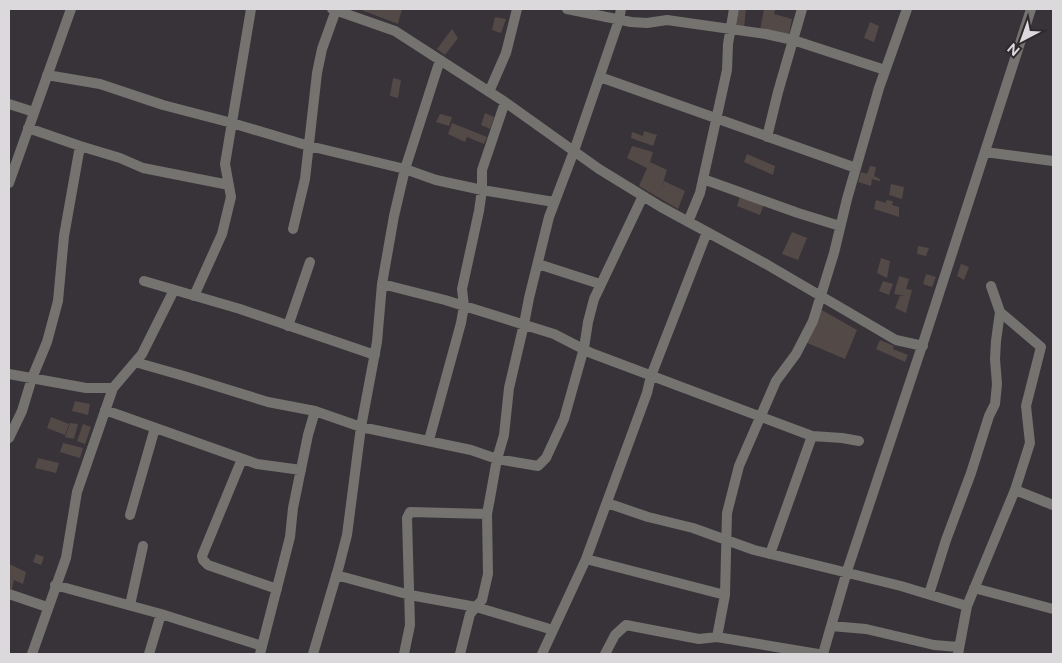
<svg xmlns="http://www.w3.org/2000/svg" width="1062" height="663" font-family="Figtree,sans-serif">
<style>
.building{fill:#534947}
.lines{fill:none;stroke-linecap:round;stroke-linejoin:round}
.street{stroke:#74736f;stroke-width:10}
</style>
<rect width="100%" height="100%" fill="#383339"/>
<!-- building -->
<path class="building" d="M359,9h43l-4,15z
M739,9h7l-2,19 -8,-1z
M764,9h11l-1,5 18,5 -3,15 -29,-4z
M495,17l11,2 -5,14 -9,-3z
M870,22l9,4 -5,16 -10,-4z
M452,29l6,9 -13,17 -8,-6z
M393,78l8,2 -3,18 -8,-2z
M485,113l9,4 -4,12 -9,-4z
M440,114l12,3 -3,9 -13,-4z
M452,123l35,14 -3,7 -17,-7 -2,5 -17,-8z
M644,131l13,4 -4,11 -22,-8 1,-6 11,4z
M632,146l21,6 -3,10 17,8 -6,19 3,-8 21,10 -7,18 -39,-23 8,-18 -20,-10z
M747,154l28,12 -2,9 -29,-13z
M870,166l6,1 -2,9 6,3v2l-8,-2 -1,7 -13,-4 3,-10 6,2z
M891,184l13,3 -2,12 -13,-4z
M740,196l24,8 -4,11 -23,-9z
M876,200l10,3v-3l7,1 -1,4 7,2v10l-25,-8z
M792,232l15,6 -9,22 -16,-6z
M918,246l11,2 -3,8 -9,-2z
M881,258l9,3 -3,17 -10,-5z
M961,264l8,3 -5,13 -7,-4z
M926,274l10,3 -4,10 -9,-3z
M899,276l10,3 -3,10 6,1 -6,23 -11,-5 5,-12h5l-11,-2z
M883,281l10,3 -4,11 -10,-4z
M820,309l37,21 -12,29 -40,-17z
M880,340l14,6 -1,3 15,6 -3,7 -29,-13z
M75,401l15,3 -2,11 -16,-4z
M51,417l18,7 -4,11 -18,-7z
M70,423l8,1 -4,15 -9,-2z
M83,424l8,3 -6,17 -8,-3z
M63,443l20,5 -3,10 -20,-6z
M38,458l21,5 -3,10 -21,-5z
M36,554l8,3 -3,8 -8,-3z
M9,564l17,8 -3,12 -9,-4 -2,9h-3z"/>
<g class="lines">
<!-- street -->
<path class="street" d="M332,9l63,22 110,71 94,67 62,38 105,57 130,76 27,6
M567,9l64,13 16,1 20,-3 99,14 27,6 92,30
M47,75l53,9 63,21 69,18 77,23 96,23 31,11 46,10 72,12
M600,77l256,91
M489,92l17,-39 11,-44
M9,104l25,8
M28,128l52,18 40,12 23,10 86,17
M767,137l11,-45 24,-83
M985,152l68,9
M703,179l95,34 42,13
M9,183l62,-174
M688,222l12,-29 27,-123 1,-26 6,-35
M293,229l12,-50 12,-106 5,-24 14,-39
M538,264l62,20
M144,281l96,28 135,46
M382,284l63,16 109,34 37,19 221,83 30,2 17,3
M194,296l28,-62 9,-37 -6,-33 26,-155
M288,326l22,-64
M135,362l49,14 84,26 47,9 46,16 110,23 26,9 41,7 8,-8 18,-39 20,-71 4,-26 6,-23 49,-103
M9,374l77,14h27l29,-34 32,-64
M105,410l152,54 44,6
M9,438l13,-27 10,-33 15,-36 11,-41 6,-65 16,-90
M429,440l32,-117 3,-17 -2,-17 17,-78 3,-21v-20l23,-68
M242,459l-40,97 1,4 5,5 69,24
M1015,490l38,15
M607,503l41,14 45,11 61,22 147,36 66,20
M130,515l25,-87
M770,554l42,-118
M586,559l139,36
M336,575l74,20 66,12 77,23
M55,585l106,29 101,32
M974,588l79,21
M9,594l38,13
M929,594l17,-54 25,-67 18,-57 6,-12 2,-20 -2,-25 1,-18 4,-29
M130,605l13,-59
M831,626l35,3 68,16 25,2
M717,637l8,-42 2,-82 12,-47 37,-85 20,-27 17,-33 21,-68 13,-54 32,-111 28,-79
M32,654l34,-96 11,-66 36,-104
M149,654l12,-40
M260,654l30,-117 3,-29 15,-73 7,-24
M313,654l26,-88 8,-31 14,-108 16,-85 5,-58 12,-68 11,-47 35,-109
M404,654l6,-29 -3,-107 3,-6 77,2
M460,654l10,-40 12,-14 6,-26 -1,-60 3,-16 7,-39 7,-24 5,-47 15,-64 5,-26 20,-81 25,-66 45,-131 2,-11
M542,654l44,-95 61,-166 4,-17 56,-144
M605,654l10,-19 11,-10 73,14 18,-2 101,17
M823,654l24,-83 78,-234 106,-328
M958,654l9,-48 48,-116 15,-47 -4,-37 15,-59 -41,-35 -9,-26"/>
</g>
<!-- border -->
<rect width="1062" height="663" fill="none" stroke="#dcd9dd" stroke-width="20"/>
<!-- north arrow -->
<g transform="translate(1022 40) rotate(221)" stroke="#2e292f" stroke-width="4" paint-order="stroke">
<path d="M0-4L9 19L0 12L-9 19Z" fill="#dcd9dd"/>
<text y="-8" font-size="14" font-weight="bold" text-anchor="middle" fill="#dcd9dd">N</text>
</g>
</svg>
